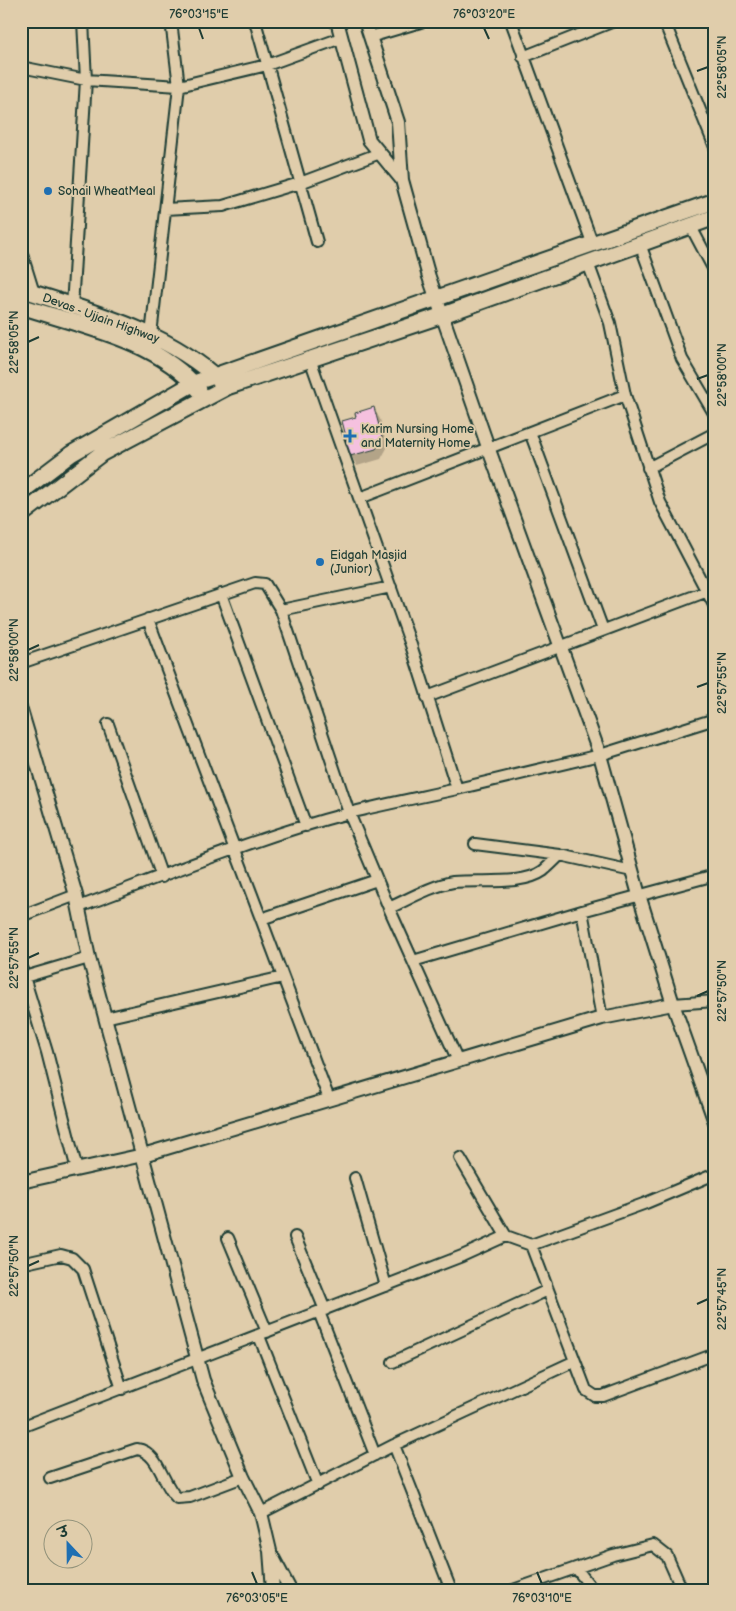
<svg xmlns="http://www.w3.org/2000/svg" width="736" height="1611" font-family="'Balsamiq Sans','Playpen Sans Deva',sans-serif">
<style>
.shadow{fill:#0003}
.building{fill:#f5c1df;stroke:#1f3d34}
.lines{fill:none;stroke-linecap:round;stroke-linejoin:round}
.minor-casing{stroke:#1f3d34;stroke-width:14}
.tertiary-casing{stroke:#1f3d34;stroke-width:16}
.primary-casing{stroke:#1f3d34;stroke-width:19}
.minor{stroke:#e0cdab;stroke-width:10}
.tertiary{stroke:#e0cdab;stroke-width:12}
.primary{stroke:#e0cdab;stroke-width:15}
.ticks{fill:none;stroke:#1f3d34;stroke-width:2}
.poi-dot{fill:#1f6fb2;stroke:#e0cdab;stroke-width:2}
.labels{text-anchor:middle;stroke-width:4;stroke-linejoin:round;paint-order:stroke}
.poi-label{font-size:12px;fill:#1f3d34;stroke:#e0cdab;text-anchor:start}
.street-label{font-size:12px;fill:#1f3d34;stroke:#e0cdab}
.neatline{fill:none;stroke:#1f3d34;stroke-width:2}
.ticks-label{font-size:12px;text-anchor:middle;fill:#1f3d34}
</style>
<rect width="100%" height="100%" fill="#e0cdab"/>
<filter id="ink" filterUnits="userSpaceOnUse"><feTurbulence type="fractalNoise" baseFrequency=".02" numOctaves="2"/><feDisplacementMap in="SourceGraphic" scale="10" xChannelSelector="R" yChannelSelector="G"/><feConvolveMatrix kernelMatrix="1 2 1 2 8 2 1 2 1" color-interpolation-filters="sRGB"/></filter>
<g filter="url(#ink)">
<!-- shadow -->
<path class="shadow" d="M374,409l6,10 7,29 -6,11 -24,7 -6,-11 -2,-15 9,-22z"/>
<!-- building -->
<path class="building" d="M374,407l8,30 -6,12 -26,7 -7,-15 4,-1 -5,-19 14,-4 -1,-4z"/>
<g class="lines">
<!-- minor casing -->
<g class="minor-casing">
<path id="minor" d="M255,21l62,221
M511,21l82,224
M664,21l51,126
M370,37l54,-16
M523,57l91,-36
M21,67l65,13 93,6 88,-21 74,-27
M165,209l58,-3 77,-23 80,-30
M690,225l25,47
M640,244l42,115 33,56
M21,251l13,42
M588,263l22,60 15,72 35,107 55,105
M72,307l14,-227 -3,-59
M151,335l28,-249 -8,-65
M310,359l101,286 46,144 143,-34 115,-36
M530,432l73,198
M648,468l67,-35
M360,498l265,-103
M221,594l85,232
M281,610l68,203 40,95 69,153
M148,619l181,480
M21,663l234,-80 10,1 16,26 110,-23
M427,697l278,-105
M108,724l54,153
M475,844l85,11 72,16
M79,907c89,-33 178,-70 270,-94 36,-9 72,-16 108,-24
M389,908c20,-9 42,-22 64,-26 26,-3 69,4 90,-11 6,-5 12,-11 17,-16
M582,911l20,107
M21,916l55,-21
M261,919l116,-39
M413,961l169,-50 133,-36
M21,967l26,85 30,118
M21,978l68,-20
M673,1004l42,-3
M105,1018l178,-41
M355,1178l31,108
M506,1236l25,9 55,145 9,6h8l112,-42
M295,1237l30,73
M228,1238l39,94
M531,1245l115,-42 69,-29
M21,1264l40,-9 11,3 11,11 39,120
M319,1312l56,143
M259,1336l59,149
M393,1362l155,-72
M21,1427l441,-171 44,-20 -46,-78
M394,1445l57,145
M50,1478l87,-29c22,3 25,35 40,49l13,-1 53,-20
M261,1513l133,-68 181,-84
M576,1568l17,22
M513,1590l100,-35 40,-10 14,11 15,34"/>
</g>
<!-- tertiary casing -->
<g class="tertiary-casing">
<path id="tertiary" d="M337,21l32,119 33,40
M365,21l33,101 4,58 27,97 59,170 112,308 39,140 34,109 42,118
M21,710l55,185 13,63 114,422 40,97 18,36 9,38 3,39
M21,1182l122,-27 459,-137 71,-14
M272,1556l18,34"/>
</g>
<!-- primary casing -->
<g class="primary-casing">
<path id="primary" d="M21,289c69,23 145,41 199,92
M21,306c60,20 136,33 178,84
M21,492l50,-38 123,-71 521,-182
M21,515l81,-62 125,-66 216,-72 272,-98"/>
</g>
<!-- minor -->
<use href="#minor" class="minor"/>
<!-- tertiary -->
<use href="#tertiary" class="tertiary"/>
<!-- primary -->
<use href="#primary" class="primary"/>
</g>
</g>
<!-- ticks -->
<path class="ticks" d="M199,28l4,11M484,28l5,11M697,71l11,-4M28,342l11,-5M697,379l11,-4M28,650l11,-5M697,687l11,-4M28,958l11,-5M697,996l11,-5M28,1266l11,-5M697,1304l11,-5M252,1572l5,12M537,1572l5,12"/>
<!-- markers -->
<g class="poi-dot">
<circle cx="48" cy="191" r="5"/>
<path d="M347.5 428.5h5v5h5v5h-5v5h-5v-5h-5v-5h5z"/>
<circle cx="320" cy="562" r="5"/>
</g>
<g class="labels">
<!-- poi labels -->
<g class="poi-label">
<text x="58" y="195">Sohail WheatMeal</text>
<text x="361" y="433">Karim Nursing Home<tspan x="361" dy="14">and Maternity Home</tspan></text>
<text x="330" y="559">Eidgah Masjid<tspan x="330" dy="14">(Junior)</tspan></text>
</g>
<!-- street labels -->
<g class="street-label">
<text transform="translate(101 318) rotate(20)" y="4">Devas - Ujjain Highway</text>
</g>
</g>
<!-- margin -->
<rect width="736" height="1611" fill="none" stroke="#e0cdab" stroke-width="55"/>
<!-- north arrow -->
<g transform="translate(68 1544) rotate(338)"><circle r="24" fill="#e0cdab" stroke="#93937b"/>
<path d="M0-4L9 19L0 12L-9 19Z" fill="#1f6fb2"/>
<text y="-8" font-size="14" font-weight="bold" text-anchor="middle" fill="#1f3d34">उ</text>
</g>
<rect x="28" y="28" width="680" height="1556" class="neatline"/>
<g class="ticks-label">
<text x="199" y="18">76°03'15"E</text>
<text x="484" y="18">76°03'20"E</text>
<text transform="translate(722 67) rotate(-90)" y="4">22°58'05"N</text>
<text transform="translate(14 342) rotate(-90)" y="4">22°58'05"N</text>
<text transform="translate(722 375) rotate(-90)" y="4">22°58'00"N</text>
<text transform="translate(14 650) rotate(-90)" y="4">22°58'00"N</text>
<text transform="translate(722 683) rotate(-90)" y="4">22°57'55"N</text>
<text transform="translate(14 958) rotate(-90)" y="4">22°57'55"N</text>
<text transform="translate(722 991) rotate(-90)" y="4">22°57'50"N</text>
<text transform="translate(14 1266) rotate(-90)" y="4">22°57'50"N</text>
<text transform="translate(722 1299) rotate(-90)" y="4">22°57'45"N</text>
<text x="257" y="1602">76°03'05"E</text>
<text x="542" y="1602">76°03'10"E</text>
</g>
</svg>
